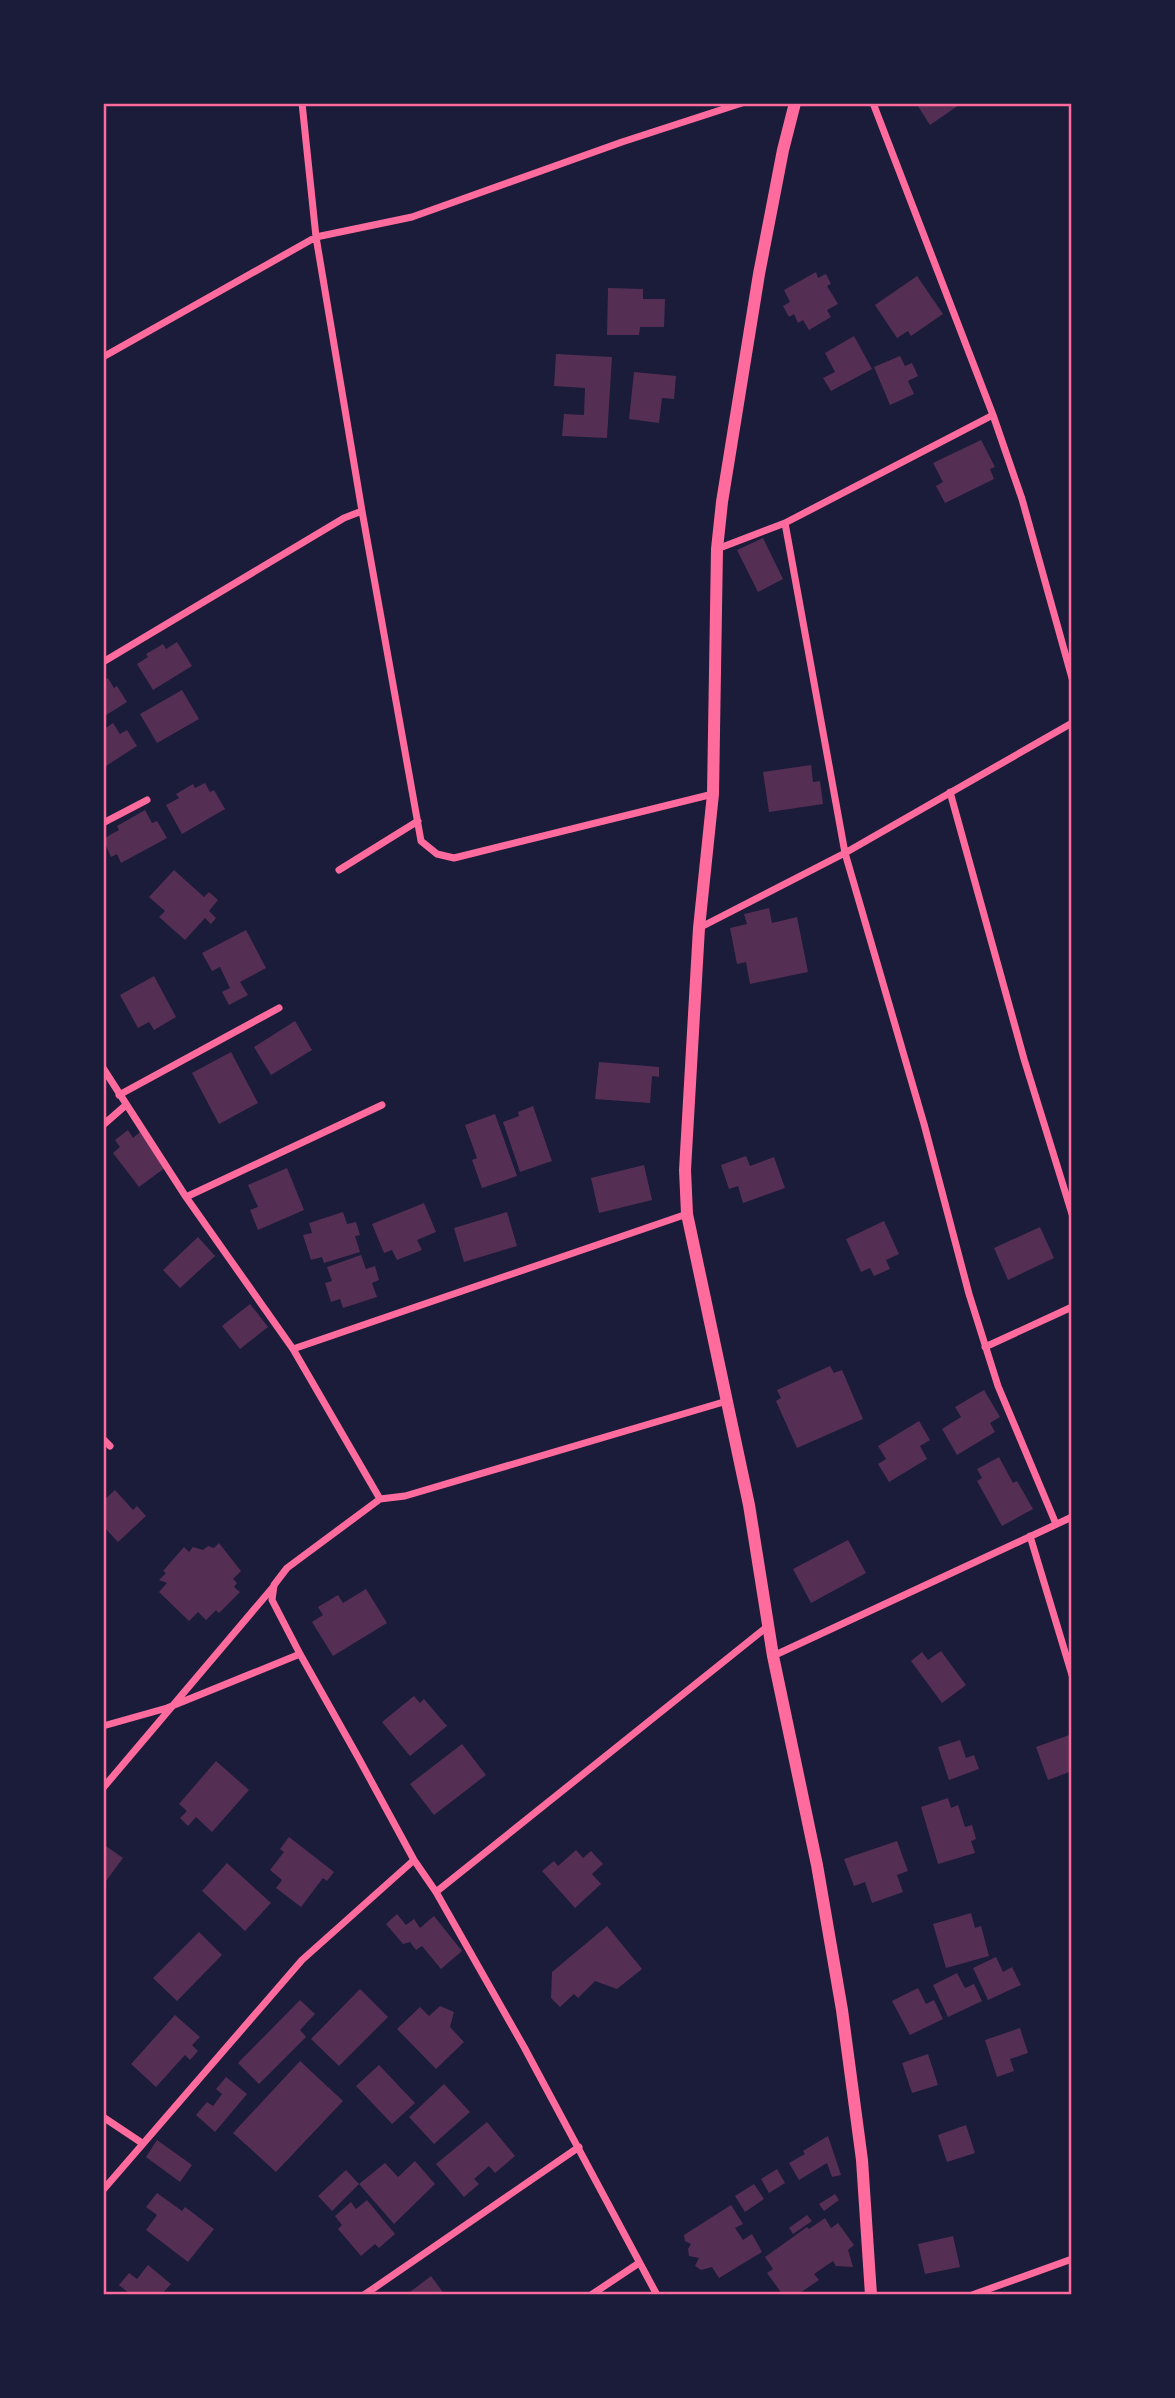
<svg xmlns="http://www.w3.org/2000/svg" width="1175" height="2398" font-family="'IBM Plex Sans',sans-serif">
<style>
.building{fill:#542f53}
.lines{fill:none;stroke-linecap:round;stroke-linejoin:round}
.minor{stroke:#ff6b9d;stroke-width:7}
.tertiary{stroke:#ff6b9d;stroke-width:12}
.neatline{fill:none;stroke:#ff6b9d;stroke-width:2.5}
</style>
<rect width="100%" height="100%" fill="#1b1b3a"/>
<!-- building -->
<path class="building" d="M916,103h46l-32,22z
M816,272l2,6 8,-4 5,10 -4,2 11,18 -11,6 4,7 -22,13 -6,-10 -5,3 -4,-9 -5,3 -6,-11 7,-4 -6,-12z
M917,276l26,38 -32,22 -3,-5 -11,7 -22,-33z
M608,288l35,1v10h22l-1,28h-24l-1,8h-32z
M854,336l18,33 -41,22 -8,-13 12,-6 -10,-19z
M556,354l56,3 -5,81 -45,-2 2,-22 20,1 1,-27 -31,-2z
M900,356l5,10 7,-3 6,13 -10,5 6,13 -24,11 -16,-38z
M634,372l42,4 -2,23 -12,-1 -3,25 -30,-4z
M981,440l14,27 -5,2 4,10 -49,24 -9,-17 7,-4 -10,-19z
M763,538l20,41 -25,13 -21,-42z
M177,642l15,24 -39,24 -16,-26 11,-7 -2,-3 17,-10 3,5z
M108,678l6,10 3,-2 10,16 -24,15v-36z
M182,690l17,29 -42,24 -17,-29z
M113,723l7,11 7,-4 10,16 -34,22v-38z
M811,765l2,17 7,-1 3,23 -54,8 -6,-40z
M205,783l5,9 4,-2 11,19 -43,25 -16,-29 13,-7 -3,-4 17,-10 2,4z
M145,810l7,13 5,-2 10,17 -46,25 -4,-9 -6,3 -8,-18 16,-9 -2,-4z
M174,870l30,27 5,-5 9,8 -9,11 7,7 -5,6 -6,-6 -20,22 -26,-23 6,-6 -16,-14z
M769,908l3,15 25,-6 11,55 -58,12 -4,-22 -9,2 -7,-36 17,-4 -3,-10z
M246,930l20,38 -26,14 8,13 -19,10 -7,-13 8,-4 -10,-21 -8,4 -10,-18z
M154,976l22,41 -22,13 -5,-8 -11,6 -18,-33z
M295,1021l17,29 -41,25 -17,-28z
M231,1052l27,51 -39,21 -27,-51z
M599,1062l60,5v10l-7,-1 -2,27 -55,-4z
M533,1106l19,55 -32,11 -17,-50 16,-6 -1,-4z
M495,1114l22,62 -35,12 -10,-28 5,-2 -12,-33z
M128,1130l5,8 7,-6 26,35 -27,20 -26,-34 7,-6 -5,-7z
M746,1156l4,10 24,-9 11,31 -42,15 -5,-17 -9,3 -8,-24z
M644,1165l8,35 -53,13 -8,-35z
M287,1168l17,42 -46,20 -8,-20 8,-3 -10,-22z
M424,1203l12,29 -19,8 5,10 -25,10 -5,-10 -8,3 -12,-29z
M343,1212l4,12 9,-2 4,13 -5,1 5,16 -36,11 -2,-6 -11,3 -8,-25 9,-2 -3,-10z
M507,1212l10,34 -53,16 -10,-34z
M884,1221l15,33 -13,6 4,9 -16,7 -4,-8 -9,4 -15,-33z
M1040,1227l14,31 -46,22 -14,-32z
M198,1237l17,19 -35,32 -17,-18z
M361,1255l5,14 9,-3 4,14 -7,3 5,14 -34,11 -3,-9 -9,3 -6,-19 7,-2 -5,-14z
M250,1304l18,23 -28,22 -18,-23z
M830,1366l4,7 8,-3 21,49 -66,29 -21,-47 5,-3 -4,-8z
M984,1390l16,27 -10,6 5,9 -38,23 -15,-26 19,-12 -6,-10z
M919,1421l11,19 -10,6 7,13 -38,23 -11,-18 8,-5 -8,-13z
M999,1457l14,26 4,-2 16,28 -31,17 -25,-45 5,-3 -5,-9z
M115,1490l18,20 4,-4 9,10 -28,26 -15,-16v-25z
M848,1540l18,33 -55,30 -18,-34z
M219,1543l22,28 -8,8 4,4 -3,4 6,5 -21,21 -3,-3 -10,10 -8,-8 -9,9 -30,-29 8,-9 -8,-3 7,-7 -3,-2 21,-24 5,5 4,-5 10,3 5,-4 6,2z
M366,1589l21,34 -54,33 -21,-34 11,-7 -5,-8 20,-12 5,8z
M941,1651l25,34 -24,18 -31,-42 11,-9 6,8z
M414,1696l6,7 4,-4 23,27 -37,30 -28,-34z
M1072,1734v37l-24,9 -12,-33z
M960,1740l6,18 8,-3 5,14 -30,11 -11,-33z
M462,1744l24,31 -52,40 -24,-31z
M216,1761l33,29 -37,42 -16,-15 -8,9 -8,-8 7,-7 -8,-7z
M948,1798l3,10 7,-3 7,22 7,-2 4,14 -5,2 4,12 -37,11 -17,-57z
M289,1837l45,35 -7,9 -4,-3 -22,29 -25,-19 6,-8 -12,-10 14,-18 -4,-3z
M897,1841l11,30 -11,4 6,17 -31,11 -7,-21 -11,4 -10,-27z
M103,1844l20,14 -20,27z
M576,1850l7,8 8,-7 12,13 -11,10 9,10 -26,24 -33,-37 12,-10 4,5z
M227,1863l44,40 -26,28 -43,-40z
M971,1913l4,15 6,-2 8,30 -43,12 -13,-44z
M397,1914l9,11 8,-6 6,9 14,-12 28,35 -21,18 -19,-23 -6,4 -6,-8 -7,2 -17,-20z
M607,1926l35,43 -25,20 -22,-8 -17,17 -4,-4 -14,13 -9,-9 1,-26z
M199,1932l23,23 -45,46 -24,-23z
M996,1957l7,15 9,-5 9,18 -33,15 -15,-32z
M957,1973l8,15 9,-4 8,17 -34,16 -15,-32z
M918,1988l8,16 8,-4 9,19 -33,16 -18,-34z
M360,1989l28,28 -49,49 -28,-27z
M300,2000l15,14 -15,16 6,7 -47,47 -21,-21z
M440,2006l14,6 -4,15 14,15 -28,27 -39,-40 23,-22 9,9z
M175,2015l25,22 -8,8 6,6 -8,9 -5,-5 -29,32 -25,-23z
M1020,2028l8,25 -18,6 4,12 -17,6 -12,-37z
M928,2054l10,31 -26,8 -10,-30z
M300,2061l43,40 -67,71 -43,-39z
M379,2065l36,38 -23,21 -36,-38z
M226,2077l21,17 -32,38 -19,-17 11,-13 6,4 9,-12 -6,-5z
M444,2084l26,28 -36,32 -25,-27z
M487,2122l28,34 -20,17 -6,-7 -15,13 5,5 -15,13 -28,-33z
M966,2125l9,28 -28,9 -9,-27z
M828,2136l13,39 -9,2 -5,-14 -28,17 -10,-17 16,-9 -2,-3z
M157,2140l35,25 -12,17 -34,-25z
M415,2161l20,23 -41,40 -35,-40 26,-21 13,14z
M777,2169l8,14 -16,10 -8,-14z
M346,2170l13,14 -27,27 -14,-15z
M754,2184l10,15 -19,13 -10,-16z
M157,2193l25,18 3,-4 29,22 -26,33 -42,-32 11,-15 -11,-8z
M835,2194l4,6 -15,11 -5,-7z
M367,2200l28,34 -16,14 -4,-4 -14,12 -23,-27 4,-4 -7,-9 16,-14 5,7z
M731,2205l12,19 -8,4 8,12 9,-6 10,18 -43,26 -7,-11 -11,3 -6,-4 4,-8 -10,-2 -1,-7 3,-5 -6,-3 -1,-6z
M807,2215l5,6 -19,13 -4,-6z
M825,2218l6,10 7,-5 16,22 -6,5 5,17 -17,-1 -3,-5 -19,13 5,6 -22,15h-14l-16,-22 6,-4 -8,-12 42,-30 2,2z
M953,2236l7,31 -35,7 -7,-30z
M148,2265l23,19 -10,11h-30l-12,-10 10,-12 8,6z
M431,2276l14,19h-39z"/>
<g class="lines">
<!-- minor -->
<path class="minor" d="M302,103l14,134 46,274
M873,103l120,312 29,84 50,179
M103,357l213,-120 96,-20 210,-75 120,-39
M785,523l60,330 79,271 45,170 29,92 58,138
M717,549l68,-26 208,-108
M103,662l241,-144 18,-7 59,330 16,13 17,4 259,-64
M950,792l74,267 48,155
M103,823l44,-23
M339,870l79,-49
M699,928l146,-75 227,-130
M103,1068l83,129 107,152 87,150
M119,1095l160,-87
M103,1125l23,-20
M186,1197l196,-92
M985,1347l87,-40
M293,1349l394,-135
M103,1439l7,7
M1030,1536l42,139
M773,1656l299,-139
M103,1726l64,-18 133,-54
M103,1788l171,-202
M436,1892l332,-266
M103,2117l39,26
M103,2190l199,-230 112,-100
M364,2295l215,-148
M591,2295l48,-32
M657,2295l-133,-248 -88,-155 -22,-32 -56,-103 -58,-103 -28,-54 2,-15 13,-17 93,-69 25,-3 322,-95
M972,2295l100,-36"/>
<!-- tertiary -->
<path class="tertiary" d="M795,103l-12,47 -24,124 -37,228 -5,47 -4,245 -14,134 -14,242 2,44 62,291 24,151 44,209 25,145 20,150 9,135"/>
</g>
<!-- border -->
<rect width="1175" height="2398" fill="none" stroke="#1b1b3a" stroke-width="210"/>
<rect x="105" y="105" width="965" height="2188" class="neatline"/>
</svg>
